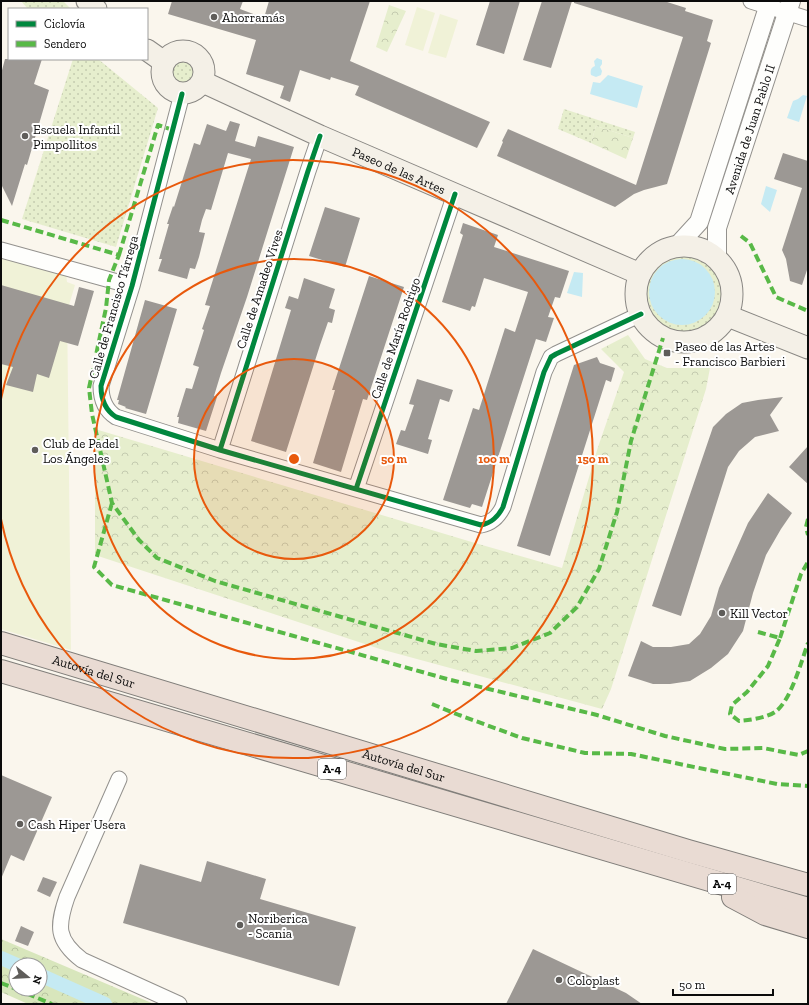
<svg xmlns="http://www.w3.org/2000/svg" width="809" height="1005" font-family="'Zilla Slab',serif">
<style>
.grass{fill:url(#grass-dots)}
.forest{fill:url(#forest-crowns);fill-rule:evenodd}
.park{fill:url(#park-crowns)}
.pitch{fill:#f0f2d7}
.water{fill:#c5eaf3}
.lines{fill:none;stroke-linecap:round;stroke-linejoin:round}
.canal{stroke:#c5eaf3;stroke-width:14}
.building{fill:#9c9894}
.minor-casing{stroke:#93918d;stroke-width:17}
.tertiary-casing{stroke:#93918d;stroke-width:20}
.secondary-casing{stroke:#898783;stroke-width:23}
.motorway-casing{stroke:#807e7a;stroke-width:24}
.minor{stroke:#fefefc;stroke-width:15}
.tertiary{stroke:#fefefc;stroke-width:18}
.secondary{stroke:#f4f0e7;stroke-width:21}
.motorway{stroke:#e9dbd3;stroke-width:22}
.quiet{stroke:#58b947;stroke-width:4;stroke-dasharray:8 4;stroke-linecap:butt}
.cycleway-casing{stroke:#fff;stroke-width:8}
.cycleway{stroke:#00873e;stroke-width:5}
.ring{fill:none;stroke:#e8590c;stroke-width:2}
.poi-dot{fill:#5f5d5a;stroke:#fff;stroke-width:1.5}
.labels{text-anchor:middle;stroke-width:4;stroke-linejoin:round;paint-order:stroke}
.shield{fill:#fff;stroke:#545454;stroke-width:1}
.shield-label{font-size:12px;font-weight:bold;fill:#0b0b0b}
.poi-label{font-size:13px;fill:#0b0b0b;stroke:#fff;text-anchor:start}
.street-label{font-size:13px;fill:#0b0b0b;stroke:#fff}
.centre{fill:#e8590c;stroke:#fff;stroke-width:2}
.ring-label{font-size:12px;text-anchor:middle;font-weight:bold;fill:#e8590c;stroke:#fff;stroke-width:4;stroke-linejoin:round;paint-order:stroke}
</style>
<defs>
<pattern id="grass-dots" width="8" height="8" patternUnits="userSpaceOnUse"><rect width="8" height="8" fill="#e6eecd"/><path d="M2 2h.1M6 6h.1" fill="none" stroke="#c4cbaf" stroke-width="1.8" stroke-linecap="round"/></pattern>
<pattern id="forest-crowns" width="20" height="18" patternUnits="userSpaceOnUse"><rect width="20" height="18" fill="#d8e6bc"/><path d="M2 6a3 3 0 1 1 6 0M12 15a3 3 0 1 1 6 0" fill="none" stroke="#b8c4a0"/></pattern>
<pattern id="park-crowns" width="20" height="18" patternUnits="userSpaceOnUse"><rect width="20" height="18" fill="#e6eecd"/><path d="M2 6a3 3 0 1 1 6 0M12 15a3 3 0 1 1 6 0" fill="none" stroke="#c4cbaf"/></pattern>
</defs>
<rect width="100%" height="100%" fill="#faf6ed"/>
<!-- grass -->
<path class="grass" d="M21,1h42l8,8h-43z
M765,45l3,1 -56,174 -3,-1z
M73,59h25l60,49 -42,139 -94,-28z
M170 72a13 13 0 1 1 26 0a13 13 0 1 1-26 0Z
M564,109l71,23 -2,6 -37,-12 -5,17 -33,-14z
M647 294a38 38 0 1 1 76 0a38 38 0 1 1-76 0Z"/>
<!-- forest -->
<path class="forest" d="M1,939l153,65h-126l-27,-12zM16,965h24v24h-24z"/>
<!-- park -->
<path class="park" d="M389,5l17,6 -19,41 -11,-5z
M596,126l37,12 -7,21 -35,-16z
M628,335l17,24 22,9h43l-4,21 -95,300 -9,20 -222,-60 -285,-94v-126l380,114 87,25 36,-121 26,-75 -23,-23z"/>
<!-- pitch -->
<path class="pitch" d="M417,7l18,6 -12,38 -18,-6z
M440,14l18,6 -12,38 -18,-5z
M1,254l65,18 1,10 8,3 -6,20h-2l4,345 -70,-21z"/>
<!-- water -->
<path class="water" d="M597,58l5,2v4l-2,3 2,4 -1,4 -5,2 -5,-2c-1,-4 0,-8 4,-9l-1,-5z
M608,75l35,11 -6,22 -47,-14 3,-12 7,1z
M803,95l4,1 -8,26 -12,-4 6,-17 5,-2z
M766,186l11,4 -7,22 -9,-8z
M649 292a33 33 0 1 1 66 0a33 33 0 1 1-66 0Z
M574,272l9,1 -1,24 -15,-4z"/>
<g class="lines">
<!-- canal -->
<path class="canal" d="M1,958l16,7
M40,975l65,29"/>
</g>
<!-- building -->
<path class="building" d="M172,1h71l-3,8 24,9 5,-17h101l-20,60 140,61 -13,26 -122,-53 4,-9 -28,-9 -1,3 -30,-10 -10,32 -10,-4 4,-12 -38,-12 10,-34 -88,-26z
M490,1h30l-16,53 -28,-9z
M542,1h30l-21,67 -28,-8z
M574,1h90l22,7 -1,3 28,9 -6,21 4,2 -44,141 -23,6 -10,4 -19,13 -118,-51 6,-14 -1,-1 6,-12 128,56 47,-148 -109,-34z
M5,59h37l-8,25 15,6 -22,75 -2,-1 -13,42 -11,-22v-110z
M230,121l10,3 -5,17 20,6 3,-11 36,11 -47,150 -26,76 -7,23 3,1 -11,34 -28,-8 1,-6h-2l9,-29 6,1 7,-22 -6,-2 11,-35 -2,-1 8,-23 -5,-1 46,-146 -23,-6 -17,57 -5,-1 -4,11 -3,12 6,1 -6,24 -4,12 -5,-1 -3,11 -29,-8 4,-12h-3l10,-35h-2l6,-18 1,1 20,-64 6,2 7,-21 19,7z
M783,153l25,8v106l-6,18 -12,-4 -4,-22 -4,-9 20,-62 -28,-9z
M325,207l35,11 -15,49 -36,-11z
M463,223l35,12 -4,12 75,24 -9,27 -5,-1 -7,20 6,1 -8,24 -10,-3 -54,168 -10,-3 -2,4 -27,-8 30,-92 6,2 26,-82 10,4 13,-40 -44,-14 -9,29 -3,-1 -2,5 -28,-9 21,-67 -3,-2z
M369,276l35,11 -37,113 -4,-1 -22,73 -28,-9 22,-73h-3z
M304,278l31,11 -6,19 6,2 -3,13 -4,-1 -8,23 -34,107 -35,-11 40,-131 -6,-2 4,-12 9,3z
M1,285l73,21 5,-19 15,4 -16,55 -18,-5 -11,37 -12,-4 -4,18 -27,-7 7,-18 -12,-3z
M145,300l32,9 -31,105 -21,-6 1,-1 -8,-3 1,-4h-2z
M597,357l3,6 15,5 -4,14 -5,-2 -56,176 -33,-10 57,-181z
M417,379l36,11 -4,12 -9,-3 -12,40 4,1 -4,14 -32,-10 5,-14 4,1 9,-26 -5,-1z
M783,397l-13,18 9,16 -24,6 -16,14 -11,16 -47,149 -29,-10 61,-179 13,-13 16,-11 16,-3z
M808,446v38l-19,-17z
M768,493l24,20 -11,16 -15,26 -13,38 -10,38 -15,23 -17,14 -21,13 -20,3h-17l-25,-8 13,-35 12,6h18l18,-3 11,-10 11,-18 8,-28 29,-65z
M1,775l51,22 -28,64 -13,-6 -10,24z
M207,861l59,18 -6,20 96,28 -17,59 -216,-63 17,-59 61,18z
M43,877l14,5 -7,15 -13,-6z
M21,926l13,6 -6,14 -13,-5z
M533,949l93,44 16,11h-136z"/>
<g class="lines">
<!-- minor casing -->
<g class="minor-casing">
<path id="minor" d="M751,1l57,18
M182,94l-50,192 -31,100c0,14 4,24 15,31l104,33 261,75c11,-2 17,-8 22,-18l41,-135 7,-15 5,-3 85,-40
M1,250l131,36
M220,450l88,-279 12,-35
M356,489l99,-295
M119,779l-52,118c-10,29 -11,43 15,63l97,44"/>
</g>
<!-- tertiary casing -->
<g class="tertiary-casing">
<g id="tertiary">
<path d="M677,246l22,-24 71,-221"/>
<path id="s1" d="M717,258v-30l74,-227"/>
</g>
</g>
<!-- secondary casing -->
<g class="secondary-casing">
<g id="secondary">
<path d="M87,1l9,8"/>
<path d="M147,50l17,12"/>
<circle cx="183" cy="72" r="21"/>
<path id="s2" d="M203,82l117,54 320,138"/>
<circle cx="684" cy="294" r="48"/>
<path d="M728,316l80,32"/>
</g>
</g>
<!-- motorway casing -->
<g class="motorway-casing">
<g id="motorway">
<path id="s3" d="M1,643l687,208 120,34"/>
<path d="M1,671l807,238"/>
<path d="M733,897l32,17 43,13"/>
</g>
</g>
<!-- minor -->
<use href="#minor" class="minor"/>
<!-- tertiary -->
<use href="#tertiary" class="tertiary"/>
<!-- secondary -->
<use href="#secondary" class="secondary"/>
<!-- motorway -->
<use href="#motorway" class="motorway"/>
<!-- quiet -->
<path class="quiet" d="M1,220l118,35 -10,25 -3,28 -17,80 3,26 20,89 27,37 18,18 58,23 221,63 40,7 36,-3 38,-15 27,-26 22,-38 18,-57 14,-71 32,-103
M741,236l9,7 26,54 32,14
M119,255l39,-130 15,5
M112,503l-18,64 18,18 335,94 150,36 68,21 60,13 38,-1 36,7 9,-4
M808,519l-2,8 2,8
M758,632l22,6 -12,28 -21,26 -15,13 -2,9 9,7c10,-1 27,-3 36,-9 16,-11 26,-50 33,-69
M780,638l21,-64 7,-12
M432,704l27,11 63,23 63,15 46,1 146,30 31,2
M1,983l15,6
M16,989l36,15"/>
<!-- cycleway casing -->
<g class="cycleway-casing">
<path id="cycleway" d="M182,94l-50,192 -31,100c0,14 4,24 15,31l104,33 261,75c11,-2 17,-8 22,-18l41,-135 7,-15 5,-3 85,-40
M220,450l88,-279 12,-35
M356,489l99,-295"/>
</g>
<!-- cycleway -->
<use href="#cycleway" class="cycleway"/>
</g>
<!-- distance rings -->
<circle cx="294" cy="459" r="100" fill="#e8590c" fill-opacity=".12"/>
<g class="ring">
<circle cx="294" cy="459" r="100"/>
<circle cx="294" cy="459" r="200"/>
<path d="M1 399A299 299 0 1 1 1 519"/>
</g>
<!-- markers -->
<g class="poi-dot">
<circle cx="214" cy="17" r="4"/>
<circle cx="25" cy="136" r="4"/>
<rect x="663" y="349" width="8" height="8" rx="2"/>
<circle cx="35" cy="450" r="4"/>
<circle cx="722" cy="613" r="4"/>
<circle cx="20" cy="824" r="4"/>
<circle cx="240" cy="925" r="4"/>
<circle cx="559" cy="980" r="4"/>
</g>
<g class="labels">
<!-- shield labels -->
<g class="shield">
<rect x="318" y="759" width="28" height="20" rx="3"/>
<rect x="708" y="874" width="28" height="20" rx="3"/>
</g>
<g class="shield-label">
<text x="332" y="773">A-4</text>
<text x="722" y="888">A-4</text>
</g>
<!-- poi labels -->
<g class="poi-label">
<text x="222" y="22">Ahorramás</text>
<text x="33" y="134">Escuela Infantil<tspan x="33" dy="15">Pimpollitos</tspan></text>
<text x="675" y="351">Paseo de las Artes<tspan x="675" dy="15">- Francisco Barbieri</tspan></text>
<text x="43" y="448">Club de Padel<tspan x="43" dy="15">Los Ángeles</tspan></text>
<text x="730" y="618">Kill Vector</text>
<text x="28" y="829">Cash Hiper Usera</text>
<text x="248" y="923">Noriberica<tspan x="248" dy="15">- Scania</tspan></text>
<text x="567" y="985">Coloplast</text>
</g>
<!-- street labels -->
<g class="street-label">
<text dy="5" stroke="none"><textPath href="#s1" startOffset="134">Avenida de Juan Pablo II</textPath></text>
<text dy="5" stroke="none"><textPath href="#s2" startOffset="215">Paseo de las Artes</textPath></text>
<text transform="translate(259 289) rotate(-72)" y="5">Calle de Amadeo Vives</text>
<text transform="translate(113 307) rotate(-74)" y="5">Calle de Francisco Tárrega</text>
<text transform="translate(395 338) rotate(-71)" y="5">Calle de María Rodrigo</text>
<text dy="5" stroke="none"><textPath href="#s3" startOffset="97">Autovía del Sur</textPath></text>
<text dy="5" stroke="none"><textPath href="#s3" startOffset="421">Autovía del Sur</textPath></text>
</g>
</g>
<circle cx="294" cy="459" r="6" class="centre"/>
<g class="ring-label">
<text x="394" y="463">50 m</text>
<text x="494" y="463">100 m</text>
<text x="593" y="463">150 m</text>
</g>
<!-- border -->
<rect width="809" height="1005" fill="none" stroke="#0b0b0b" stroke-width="4"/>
<!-- legend -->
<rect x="8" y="8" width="140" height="52" fill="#ffffff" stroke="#9d9d9d"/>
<rect x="16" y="21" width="20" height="6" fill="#00873e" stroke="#9d9d9d"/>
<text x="44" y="28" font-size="12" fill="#0b0b0b">Ciclovía</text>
<rect x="16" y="41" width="20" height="6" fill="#58b947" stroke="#9d9d9d"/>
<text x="44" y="48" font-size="12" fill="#0b0b0b">Sendero</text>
<!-- north arrow -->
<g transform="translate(28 977) rotate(108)"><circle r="19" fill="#ffffff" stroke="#9d9d9d"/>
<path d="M0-3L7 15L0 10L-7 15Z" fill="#5f5d5a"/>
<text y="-6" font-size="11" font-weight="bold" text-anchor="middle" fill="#0b0b0b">N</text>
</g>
<!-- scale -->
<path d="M673 989v6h100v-6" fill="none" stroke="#0b0b0b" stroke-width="2"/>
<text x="679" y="989" font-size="12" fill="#0b0b0b" stroke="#ffffff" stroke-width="3" paint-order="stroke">50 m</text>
</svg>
